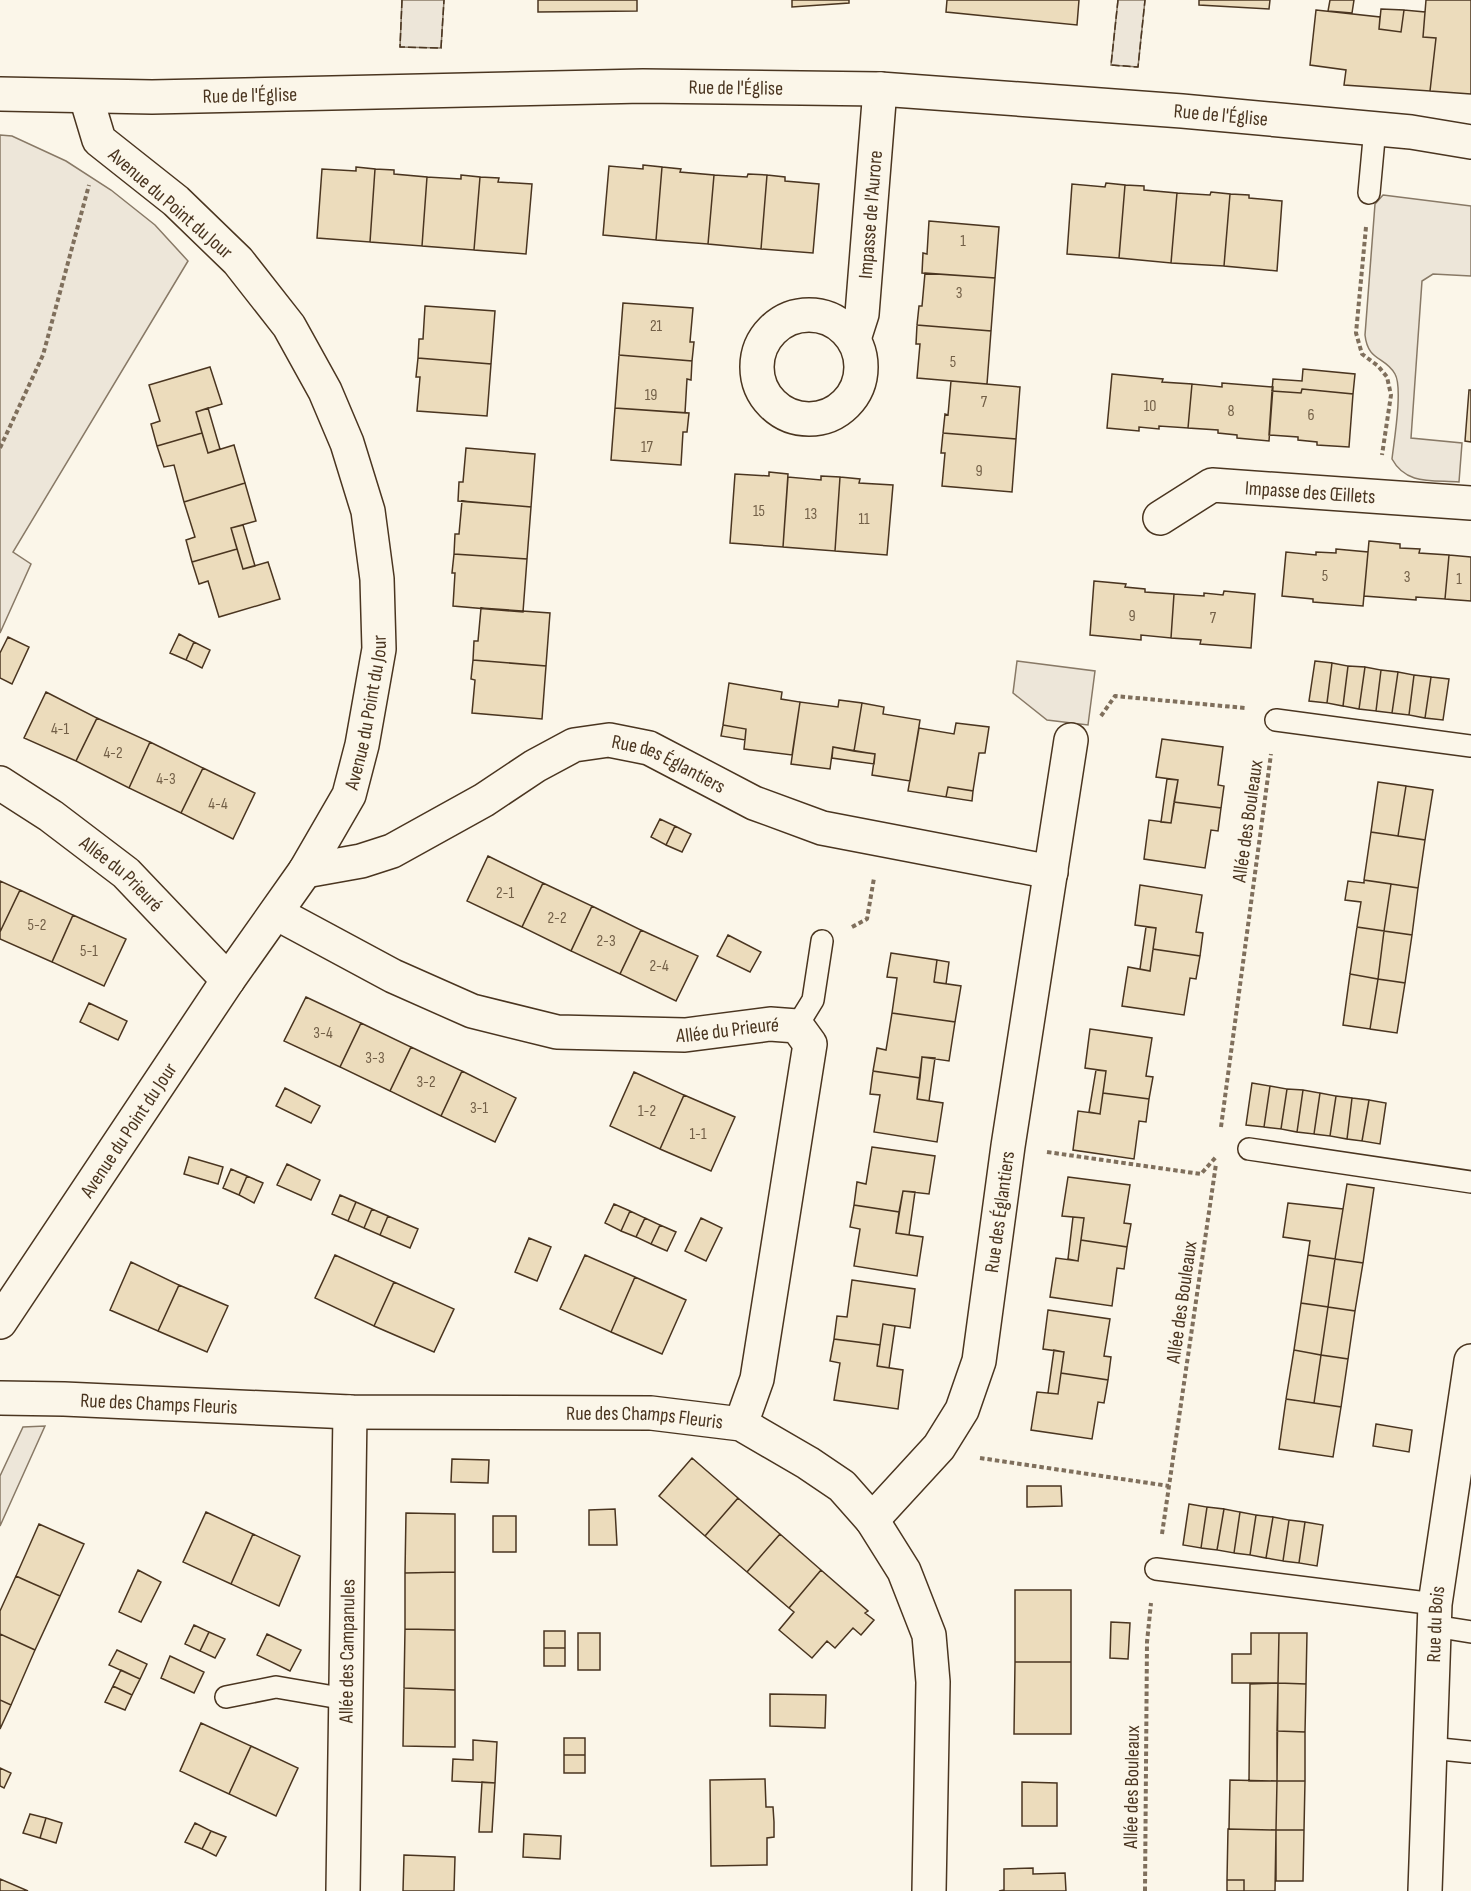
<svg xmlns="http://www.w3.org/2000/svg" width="1471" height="1891" font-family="'Sofia Sans Condensed',sans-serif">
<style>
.green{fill:#ede6d9;stroke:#887966;stroke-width:1.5}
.building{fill:#ecdcbc;stroke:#4a3520;stroke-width:1.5}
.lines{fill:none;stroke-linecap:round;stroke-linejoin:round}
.lane-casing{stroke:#4a3520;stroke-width:24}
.street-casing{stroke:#4a3520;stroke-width:36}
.secondary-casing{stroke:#4a3520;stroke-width:36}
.path{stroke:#7f6f5c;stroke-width:4;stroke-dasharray:4.5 3;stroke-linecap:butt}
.lane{stroke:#fbf6e9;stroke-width:21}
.street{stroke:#fbf6e9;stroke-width:33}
.secondary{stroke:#fbf6e9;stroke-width:33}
.fence{stroke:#4a3520;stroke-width:1.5;stroke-dasharray:8 3;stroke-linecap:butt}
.labels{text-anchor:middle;stroke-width:4.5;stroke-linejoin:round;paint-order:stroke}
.number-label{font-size:16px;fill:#725f47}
.street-label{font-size:20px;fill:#4a3520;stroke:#fbf6e9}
</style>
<rect width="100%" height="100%" fill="#fbf6e9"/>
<!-- green -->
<path class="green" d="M402,0h42l-3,48 -41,-1z
M1118,0h27l-7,67 -27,-2z
M0,135l12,1 54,25 45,29 44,35 33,36 -175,291 18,12 -31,69z
M1383,195l88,11v70l-38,-2 -11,7 -11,157 51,5 -3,39c-27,-2 -53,3 -67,-23 2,-18 11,-71 3,-85 -10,-18 -27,-12 -30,-39l10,-131z
M1017,661l78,10 -7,54 -41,-5 -34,-27z
M45,1426l-45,100v-50l23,-49z"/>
<!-- building -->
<path class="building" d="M538,0h99v11l-99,1z
M792,0h57v3l-57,4z
M947,0h132l-2,25 -131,-13z
M1199,0h71l-1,9 -70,-4z
M1330,0h24l-2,13 -24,-2z
M1426,0h45v94l-41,-3 6,-53 -13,-1z
M1381,9l23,1 -3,22 -22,-3z
M1316,10l64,7 -1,12 22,3 3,-22 21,2 -2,25 13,1 -6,53 -86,-6 2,-15 -36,-5z
M643,165l19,2 -6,73 -53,-5 6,-69 34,3z
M356,167l19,2 -5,73 -53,-4 5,-69 34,2z
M662,167l19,2 -1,3 34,3 -6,69 -52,-4z
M375,169l19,1v4l33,3 -5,69 -52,-4z
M748,174l19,1 -6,74 -53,-5 6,-69 33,2z
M461,175l19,2 -6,73 -52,-4 5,-69 34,2z
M767,175l18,2v4l34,3 -6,69 -52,-4z
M480,177l19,1 -1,4 34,2 -6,70 -52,-4z
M1106,183l19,2 -6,73 -52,-4 5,-70 33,3z
M1125,185l19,1v4l33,3 -6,70 -52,-5z
M1211,192l19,2 -6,72 -53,-3 6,-70 33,2z
M1230,194l19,1v3l33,3 -5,70 -53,-5z
M929,221l70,6 -4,51 -73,-5 1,-20 4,1z
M925,273l70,5 -4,53 -74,-6 2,-19h3z
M623,303l70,5 -3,34h4l-2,19 -73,-6z
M425,306l70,5 -4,53 -73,-6 1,-19h4z
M917,325l74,6 -4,53 -70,-6 3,-34h-4z
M619,355l73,6 -1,19 -4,-1 -2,34 -70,-5z
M418,358l73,6 -4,52 -70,-5 3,-34h-4z
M210,367l12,37 -26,8 6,21 -45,13 -6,-22 9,-3 -11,-36z
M1303,369l52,5 -2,20 -51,-5 -1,4 -29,-2 1,-12 29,2z
M1112,374l51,5 -1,3 30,2 -4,44 -29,-2v3l-20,-2v4l-32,-3z
M951,381l69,6 -4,52 -73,-6 2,-19 3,1z
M1222,383l51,4 -4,54 -32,-3v-3l-19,-2v-3l-30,-2 4,-44 30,3z
M1302,389l51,5 -4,53 -32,-2v-3l-19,-2v-3l-29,-2 3,-44 29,2z
M1469,390h2v52l-6,-1z
M208,408l12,41 -12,4 -12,-41z
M615,408l74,5 -2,19h-4l-2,33 -70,-5z
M202,433l6,20 26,-8 11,38 -61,19 -10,-37 -10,2 -7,-21z
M943,433l73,6 -4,53 -70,-6 3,-33h-4z
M466,448l69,6 -4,53 -73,-6 1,-19h4z
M769,472l19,2 -5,73 -53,-4 5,-69 34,2z
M821,476l19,1 -5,74 -52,-4 5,-70 33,3z
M840,477l20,2 -1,4 34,2 -6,70 -52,-4z
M245,483l11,38 -25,7 6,21 -45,13 -6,-22 9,-3 -11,-35z
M462,501l69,6 -4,52 -73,-5 1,-20h4z
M243,525l12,41 -12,3 -12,-41z
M1369,541l31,3v4l20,1 -1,4 30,2 -4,44 -29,-2v3l-52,-4z
M237,549l6,20 25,-7 12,37 -61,18 -11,-36 -9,3 -7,-22z
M1336,549l32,3 -5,54 -50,-4v-3l-31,-3 4,-44 30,3v-3l20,1z
M454,554l73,5 -4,53 -70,-6 2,-33h-3z
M1449,555l22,2v44l-26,-2z
M1094,581l32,3 -1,3 20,2v3l29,2 -3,44 -30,-3v5l-51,-5z
M1224,591l31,3 -4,54 -51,-4 1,-4 -30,-2 3,-44 30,2v-3l19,2z
M481,608l69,5 -4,53 -73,-6 1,-19h4z
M179,634l15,8 -8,18 -16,-7z
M8,637l21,10 -17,37 -12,-6v-25z
M194,642l16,8 -8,18 -16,-8z
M473,660l73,6 -4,53 -70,-6 3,-33 -4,-1z
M1315,661l17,2 -5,40 -18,-2z
M1332,663l16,3 -5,40 -16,-3z
M1348,666l17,1 -6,42 -16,-3z
M1365,667l16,3 -5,41 -17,-2z
M1381,670l17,2 -6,41 -16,-2z
M1398,672l16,3 -5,40 -17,-2z
M1414,675l17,2 -6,41 -16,-3z
M1431,677l18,2 -6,41 -18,-2z
M729,683l53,9 -1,7 19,3 -8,53 -48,-6 2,-20 -23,-4z
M46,692l51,26 -21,43 -52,-23z
M839,700l23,3 -8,48 -21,-4 -3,22 -39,-5 9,-62 38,5z
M862,703l22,4 -1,7 37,6 -10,61 -38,-6 3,-21 -21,-3z
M97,718l53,24 -21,46 -53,-27z
M956,723l33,4 -4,26h-6l-6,38 -25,-4 -2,10 -38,-6 11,-63 35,6z
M723,725l23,4 -1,11 -24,-4z
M1162,739l61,8 -5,38 6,1 -3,22 -47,-6 4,-22 -22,-3z
M150,742l53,26 -22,45 -52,-25z
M833,747l42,7 -1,10 -42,-6z
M203,768l52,25 -22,46 -52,-26z
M1167,779l11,1 -7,43 -10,-1z
M1378,782l28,4 -8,50 -27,-4z
M1406,786l27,4 -8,50 -27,-4z
M948,787l25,4 -1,10 -26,-4z
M1174,802l47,6 -3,23 -7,-1 -6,38 -61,-9 5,-39 22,3z
M660,819l15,7 -9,19 -15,-8z
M675,826l16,8 -9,18 -16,-7z
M1371,832l54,8 -7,48 -54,-8z
M488,856l55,27 -21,44 -55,-26z
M1364,880l27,4 -7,47 -27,-4 4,-25 -16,-2 3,-19 16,2z
M0,881l20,9 -20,42z
M543,883l49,23 -21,45 -49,-24z
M1391,884l27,4 -6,47 -28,-4z
M1140,885l62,10 -6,37 7,1 -3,23 -47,-7 3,-21 -21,-3z
M20,890l53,25 -21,47 -52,-23v-7z
M592,906l49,24 -21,44 -49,-23z
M73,915l53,24 -22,47 -52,-24z
M1146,927l10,1 -6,43 -10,-2z
M1357,927l27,4 -6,48 -28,-5z
M641,930l57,26 -22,45 -56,-27z
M1384,931l28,4 -7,48 -27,-4z
M728,935l33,17 -11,20 -33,-16z
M1153,949l47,7 -4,23 -6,-1 -6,37 -62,-9 6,-39 22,4z
M891,953l46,7 -3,22 27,4 -6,36 -63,-9 5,-35 -10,-1z
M937,960l12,2 -3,22 -12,-2z
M1350,974l28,5 -8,50 -27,-4z
M1378,979l27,4 -8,50 -27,-4z
M306,997l55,26 -21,44 -56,-26z
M89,1003l38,18 -9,19 -38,-18z
M892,1013l63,9 -6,39 -27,-4 -2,21 -47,-7 4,-23 9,2z
M361,1023l50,24 -21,44 -50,-24z
M1090,1029l62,9 -6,38 7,1 -4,22 -46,-6 3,-22 -21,-3z
M411,1047l51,24 -21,45 -51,-25z
M922,1057l13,1 -6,43 -12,-2z
M1096,1070l10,1 -6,43 -11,-2z
M462,1071l54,27 -21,44 -54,-26z
M873,1071l47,7 -3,21 26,4 -6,39 -63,-10 6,-37 -10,-1z
M634,1072l50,23 -24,54 -50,-23z
M1252,1083l18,3 -6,41 -18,-2z
M1270,1086l17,3 -6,40 -17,-2z
M285,1088l35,18 -9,17 -35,-17z
M1287,1089l16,1 -6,42 -16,-3z
M1303,1090l17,3 -6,41 -17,-2z
M1103,1093l46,6 -3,23 -7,-1 -5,38 -61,-9 5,-39 22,3z
M1320,1093l16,3 -6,40 -16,-2z
M684,1095l51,22 -24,54 -51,-22z
M1336,1096l16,2 -5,41 -17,-3z
M1352,1098l17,2 -7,41 -15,-2z
M1369,1100l17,3 -6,41 -18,-3z
M872,1147l63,9 -6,38 -26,-3 -4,21 -45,-7 3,-23 9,2z
M189,1157l34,10 -5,17 -34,-10z
M287,1164l33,16 -9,20 -34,-15z
M231,1169l16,7 -8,19 -16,-7z
M247,1176l16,7 -9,20 -15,-8z
M1068,1177l62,8 -6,38 7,1 -4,23 -46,-7 3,-22 -22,-2z
M1347,1184l27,4 -11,75 -28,-4z
M903,1191l12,1 -6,43 -13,-2z
M340,1195l16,7 -8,19 -16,-7z
M356,1202l16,7 -8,19 -16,-7z
M1288,1203l55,6 -8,50 -27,-4 2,-14 -27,-4z
M614,1204l16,7 -9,20 -16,-8z
M854,1205l45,7 -3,21 27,4 -6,39 -63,-10 6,-37 -10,-2z
M372,1209l16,7 -8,19 -16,-7z
M630,1211l15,7 -9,19 -15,-6z
M388,1216l30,13 -8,19 -30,-13z
M1073,1217l11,1 -6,43 -10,-2z
M645,1218l15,7 -9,19 -15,-7z
M701,1218l21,10 -16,33 -21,-10z
M660,1225l16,7 -9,19 -16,-7z
M529,1238l22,9 -14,34 -22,-9z
M1081,1240l46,7 -3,22 -7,-1 -5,38 -62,-9 6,-39 22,3z
M335,1255l59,27 -20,44 -59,-28z
M585,1255l50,22 -24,55 -51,-23z
M1308,1255l27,4 -7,48 -27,-4z
M1335,1259l28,4 -8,48 -27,-4z
M131,1262l48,23 -21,46 -48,-21z
M635,1277l51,23 -24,54 -51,-22z
M852,1280l63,9 -5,39 -27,-4 -3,21 -46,-6 3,-23 10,1z
M394,1282l60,27 -20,43 -60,-26z
M179,1285l49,21 -21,46 -49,-21z
M1301,1303l27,4 -7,48 -27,-5z
M1328,1307l27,4 -7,48 -27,-4z
M1048,1310l62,9 -6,37 7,1 -3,23 -47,-7 3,-21 -21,-3z
M883,1324l12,2 -6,42 -12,-2z
M834,1339l46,6 -3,21 26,4 -5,39 -64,-9 6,-37 -10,-2z
M1054,1350l10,2 -6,42 -10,-1z
M1294,1350l27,5 -7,48 -28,-4z
M1321,1355l27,4 -7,48 -27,-4z
M1061,1373l47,7 -4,23 -6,-1 -6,37 -61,-9 6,-38 21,2z
M1286,1399l55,8 -8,50 -54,-8z
M1376,1424l36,6 -3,22 -36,-6z
M692,1458l46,40 -33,38 -46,-40z
M452,1459l37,1 -1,23 -37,-1z
M1027,1486h34l1,20 -35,1z
M738,1498l42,36 -33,38 -42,-36z
M1189,1504l18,3 -6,41 -18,-3z
M1207,1507l17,2 -7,41 -16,-2z
M615,1509l2,36h-28v-35z
M1224,1509l16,3 -6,41 -17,-3z
M206,1512l47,22 -22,50 -48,-22z
M1240,1512l16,3 -6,40 -16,-2z
M406,1513l49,1v58l-50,1z
M1256,1515l17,2 -7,41 -16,-3z
M493,1516h23v36h-23z
M1273,1517l16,3 -6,41 -17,-3z
M1289,1520l16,2 -6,41 -16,-2z
M1305,1522l18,3 -6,41 -18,-3z
M39,1524l45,20 -24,52 -44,-20z
M253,1534l47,22 -21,50 -48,-22z
M780,1534l41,36 -32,38 -42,-36z
M138,1570l23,12 -20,40 -22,-10z
M821,1570l47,41 -3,2 9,7 -13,15 -8,-7 -18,20 -8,-7 -15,17 -33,-28 15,-18 -5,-4z
M455,1572v58l-50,-1v-56z
M16,1576l44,20 -25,54 -35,-16v-23z
M1015,1590h56v72h-56z
M1111,1622l19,1 -2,36 -18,-1z
M194,1625l15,7 -9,19 -15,-7z
M405,1629l50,1v60l-51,-2z
M544,1631h21v17h-21z
M209,1632l16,7 -10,19 -15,-7z
M578,1633h22v37h-22z
M1251,1633h28l-1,50h-46v-29h19z
M1279,1633h28l-1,51 -28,-1z
M0,1634l35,16 -24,55 -11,-5z
M267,1634l34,16 -11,21 -33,-16z
M544,1648h21v18h-21z
M117,1650l30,14 -7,15 -31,-14z
M170,1656l34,16 -10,21 -33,-15z
M1015,1662h56v72h-57z
M121,1670l19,9 -8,16 -19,-9z
M1278,1683l-1,98h-28l1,-97z
M1278,1683l28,1 -1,48 -28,-1z
M113,1686l19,9 -7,15 -20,-8z
M404,1688l51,2v57l-52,-1z
M770,1694l56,1 -1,33 -55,-2z
M0,1700l11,5 -11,24z
M201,1723l50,23 -22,48 -49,-23z
M1277,1731l28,1v49h-28z
M564,1738h21v17h-21z
M473,1740l24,2 -2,41 -43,-2 1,-22 20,1z
M251,1746l47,22 -22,48 -47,-22z
M564,1755h21v18h-21z
M0,1768l11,5 -7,15 -4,-2z
M765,1779l1,28h7l1,15v15l-7,1v27l-56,1 -1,-86z
M1230,1780l47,1 -1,49 -47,-1z
M1277,1781h28l-1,49h-28z
M482,1782l13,1 -3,49h-13z
M1022,1782l35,1v43h-35z
M30,1814l16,4 -6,20 -17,-5z
M46,1818l16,5 -6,20 -16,-5z
M195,1823l16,8 -9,18 -17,-7z
M1228,1829l48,1 -1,61h-31v-11h-17z
M1276,1830h28l-1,51h-27z
M211,1831l15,6 -10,19 -14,-7z
M524,1834l37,2 -1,23 -37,-2z
M404,1855l51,2 -1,34h-51z
M1033,1868v6l32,-1 1,18h-67l5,-1v-21z
M0,1879l28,12h-28z
M1227,1880h17v11h-17z"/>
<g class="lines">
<!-- lane casing -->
<g class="lane-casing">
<path id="lane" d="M1369,193l6,-65
M1276,720l195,26
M797,1026l16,-26 9,-59
M1249,1149l222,33
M1156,1569l279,35
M1434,1626l37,6
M226,1697l50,-10 70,12
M1430,1748l41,4"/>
</g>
<!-- street casing -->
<g class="street-casing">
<g id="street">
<circle cx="809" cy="367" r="52"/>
<path id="s1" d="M854,339l8,-25 18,-225"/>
<path id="s2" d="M1160,518l52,-33 259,18"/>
<path id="s3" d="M0,783l51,33 75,57 102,107"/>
<path id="s4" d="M305,871l56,-10 31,-10 92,-51 51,-34 39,-21 35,-5 40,8 105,55 68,25 229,44"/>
<path id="s5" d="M276,913l117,63 79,35 85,21 128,3 85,-11 27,2 13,18 -53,335 -16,45"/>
<path id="s6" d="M0,1322l228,-342 77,-109 44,-76 13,-50 17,-96 -2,-70 -9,-68 -21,-68 -22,-52 -36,-65 -51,-65 -62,-60 -77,-61 -13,-43"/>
<path id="s7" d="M0,1398l64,1 286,13 301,1 90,11 67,39 34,23 30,34 32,51 25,64 4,47 -4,209"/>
<path id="s8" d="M872,1520l67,-73 23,-37 17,-49 29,-215 63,-406"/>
<path id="s9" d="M343,1891l7,-479"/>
<path id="s10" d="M1425,1891l10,-287 36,-243"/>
</g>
</g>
<!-- secondary casing -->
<g class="secondary-casing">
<g id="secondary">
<path id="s11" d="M0,94l152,3 491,-11 237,3 302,22 229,21 60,10"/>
</g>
</g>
<!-- path -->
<path class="path" d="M1366,227l-10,106 6,21 16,12 9,11 4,18 -9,60
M0,448l43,-93 46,-170
M1101,716l14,-20 130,12
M852,927l15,-8 7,-41
M1221,1127l50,-373
M1047,1152l154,22 15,-17
M980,1458l189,28
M1162,1534l54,-370
M1145,1891l2,-249 4,-39"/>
<!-- lane -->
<use href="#lane" class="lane"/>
<!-- street -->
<use href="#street" class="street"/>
<!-- secondary -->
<use href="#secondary" class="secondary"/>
<!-- fence -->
<path class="fence" d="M402,0l-2,47 41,1 3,-48
M1118,0l-7,65 27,2 7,-67"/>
</g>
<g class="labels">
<!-- number labels -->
<g class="number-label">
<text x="963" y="246">1</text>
<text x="959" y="298">3</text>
<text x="656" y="331">21</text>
<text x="953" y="367">5</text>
<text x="651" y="400">19</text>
<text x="984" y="407">7</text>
<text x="1150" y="411">10</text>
<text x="1231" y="416">8</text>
<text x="1311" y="420">6</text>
<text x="647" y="452">17</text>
<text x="979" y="476">9</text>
<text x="759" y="516">15</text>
<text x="811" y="519">13</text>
<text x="864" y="524">11</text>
<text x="1325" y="581">5</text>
<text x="1407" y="582">3</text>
<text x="1459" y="584">1</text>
<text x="1132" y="621">9</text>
<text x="1213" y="623">7</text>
<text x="60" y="734">4-1</text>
<text x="113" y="758">4-2</text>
<text x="166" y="784">4-3</text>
<text x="218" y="809">4-4</text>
<text x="505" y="898">2-1</text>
<text x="557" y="923">2-2</text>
<text x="37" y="930">5-2</text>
<text x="606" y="946">2-3</text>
<text x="89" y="956">5-1</text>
<text x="659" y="971">2-4</text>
<text x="323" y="1038">3-4</text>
<text x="375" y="1063">3-3</text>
<text x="426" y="1087">3-2</text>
<text x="479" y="1113">3-1</text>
<text x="647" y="1116">1-2</text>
<text x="698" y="1139">1-1</text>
</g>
<!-- street labels -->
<g class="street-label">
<text dy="7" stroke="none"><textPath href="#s11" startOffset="736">Rue de l'Église</textPath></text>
<text dy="7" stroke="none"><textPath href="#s11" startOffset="250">Rue de l'Église</textPath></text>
<text dy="7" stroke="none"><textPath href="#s11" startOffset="1222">Rue de l'Église</textPath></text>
<text transform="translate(171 203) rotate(41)" y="7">Avenue du Point du Jour</text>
<text dy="7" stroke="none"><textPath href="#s1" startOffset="126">Impasse de l'Aurore</textPath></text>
<text dy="7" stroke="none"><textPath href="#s2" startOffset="160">Impasse des Œillets</textPath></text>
<text dy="7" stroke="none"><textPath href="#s6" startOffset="717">Avenue du Point du Jour</textPath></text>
<text dy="7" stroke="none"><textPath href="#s4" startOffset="400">Rue des Églantiers</textPath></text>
<text transform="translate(1247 821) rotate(-82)" y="7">Allée des Bouleaux</text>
<text dy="7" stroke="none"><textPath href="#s3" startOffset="152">Allée du Prieuré</textPath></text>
<text dy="7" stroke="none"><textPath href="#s5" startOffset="478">Allée du Prieuré</textPath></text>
<text dy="7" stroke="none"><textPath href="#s6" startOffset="231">Avenue du Point du Jour</textPath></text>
<text dy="7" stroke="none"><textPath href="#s8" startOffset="345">Rue des Églantiers</textPath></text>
<text transform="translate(1181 1302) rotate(-82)" y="7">Allée des Bouleaux</text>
<text dy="7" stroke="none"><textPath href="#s7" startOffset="159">Rue des Champs Fleuris</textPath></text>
<text dy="7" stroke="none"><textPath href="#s7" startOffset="645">Rue des Champs Fleuris</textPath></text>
<text dy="7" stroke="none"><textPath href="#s10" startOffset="267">Rue du Bois</textPath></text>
<text dy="7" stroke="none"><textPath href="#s9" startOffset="240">Allée des Campanules</textPath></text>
<text transform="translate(1131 1787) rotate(-89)" y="7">Allée des Bouleaux</text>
</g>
</g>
</svg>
